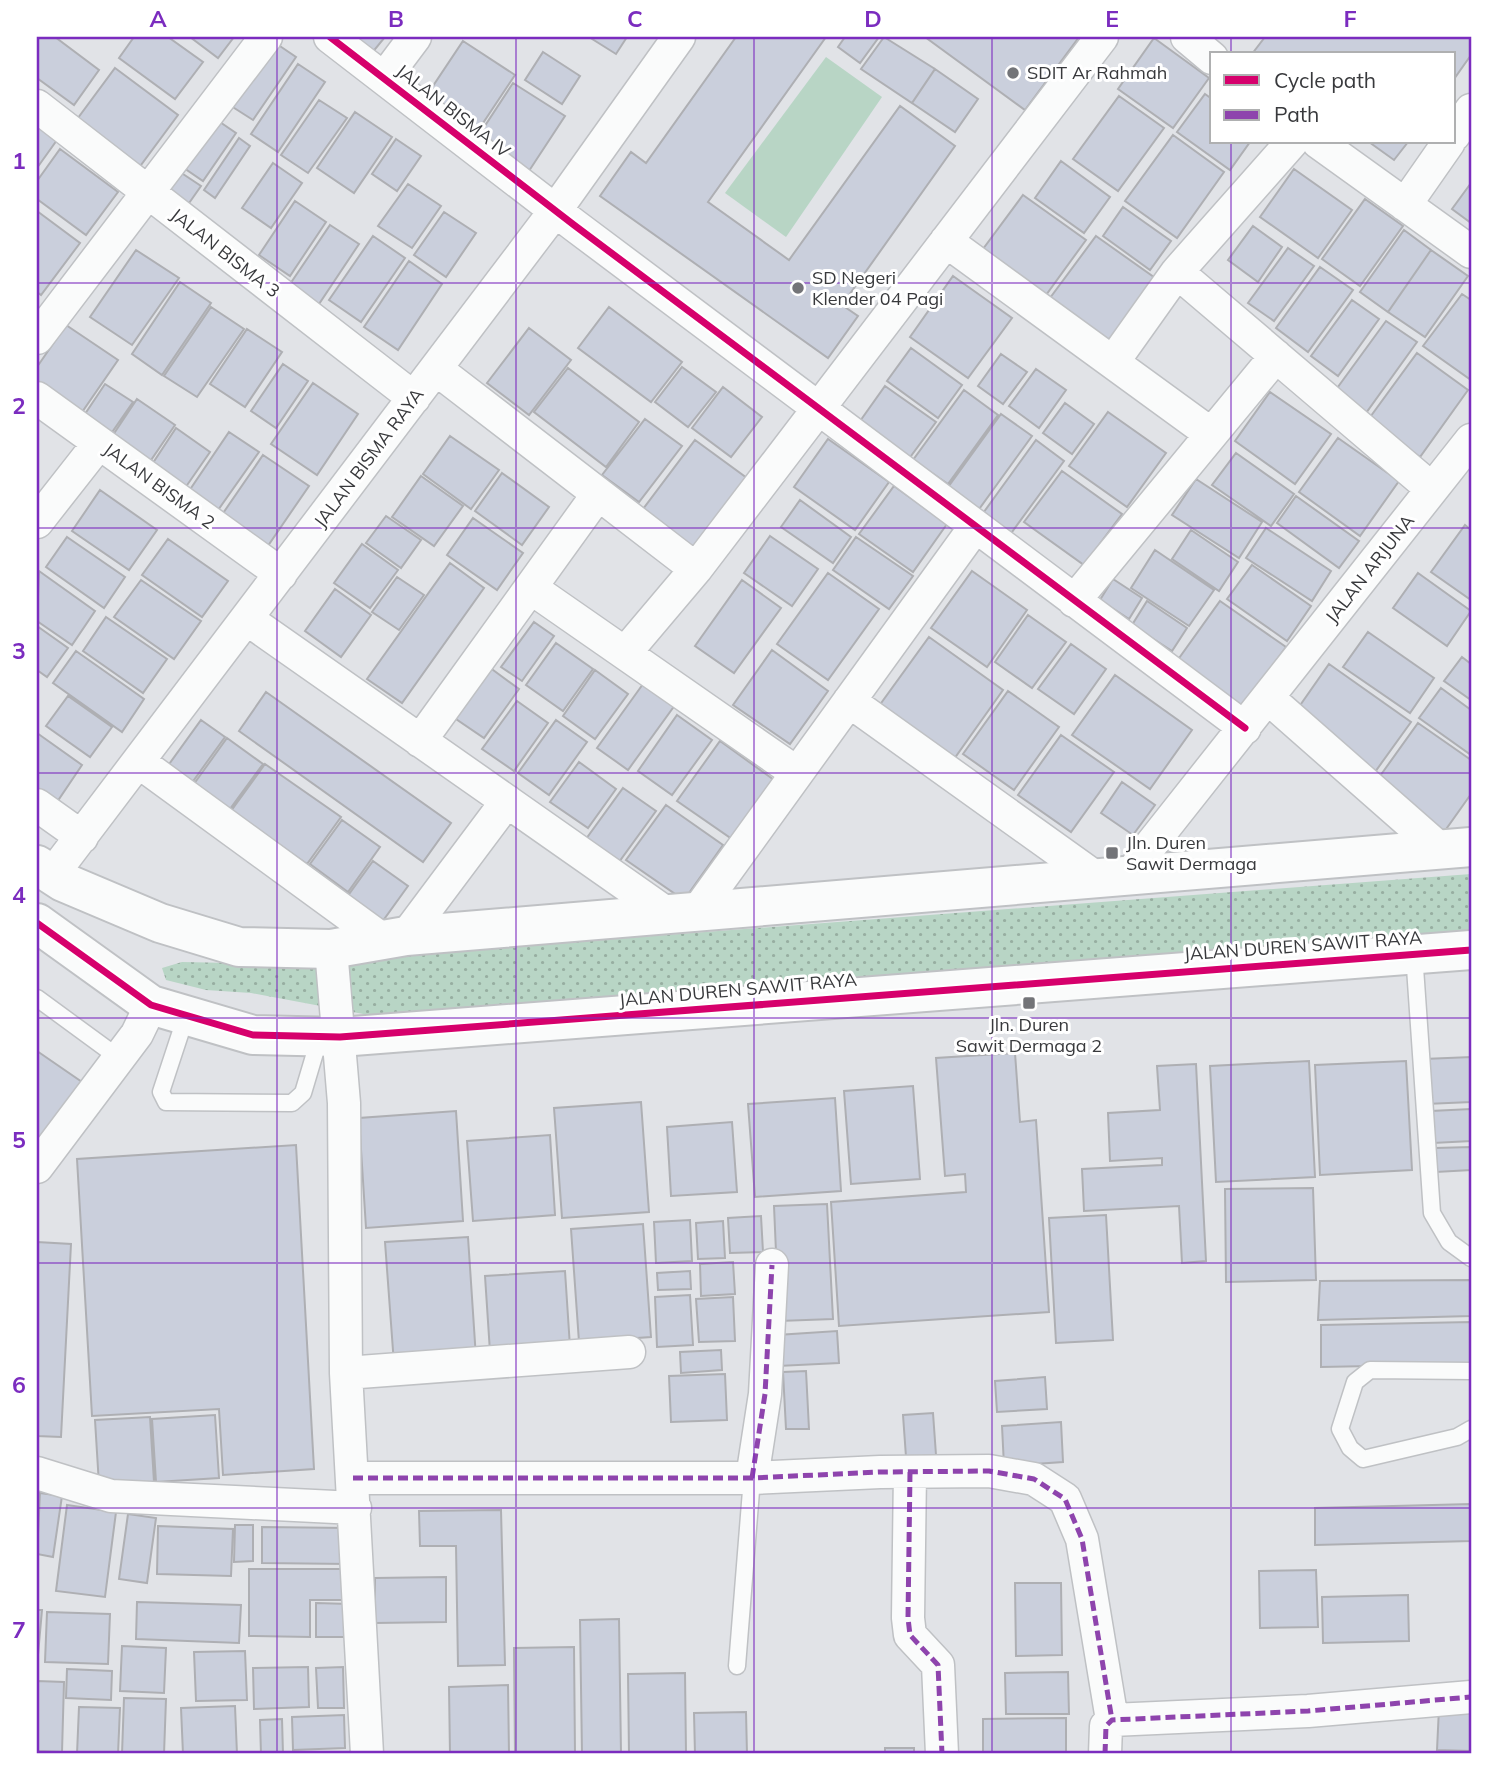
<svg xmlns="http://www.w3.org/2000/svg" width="1508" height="1791" font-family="Mulish,sans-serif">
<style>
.grass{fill:#b8d5c5}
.park{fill:url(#park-dots)}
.building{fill:#cacfdc;stroke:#aeafb3;stroke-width:2}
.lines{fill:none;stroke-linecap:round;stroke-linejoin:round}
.lane-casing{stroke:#bfc1c4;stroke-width:19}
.street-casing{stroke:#bfc1c4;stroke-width:35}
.secondary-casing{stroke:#bfc1c4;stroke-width:42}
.lane{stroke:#fafbfb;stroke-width:16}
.street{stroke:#fafbfb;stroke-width:32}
.secondary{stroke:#fafbfb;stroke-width:38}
.quiet{stroke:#8e44ad;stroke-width:5;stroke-dasharray:10 5;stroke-linecap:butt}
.cycleway-casing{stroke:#fff;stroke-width:11}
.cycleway{stroke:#d6006c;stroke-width:7}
.grid{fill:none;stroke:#7b2cbf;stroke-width:2;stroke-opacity:0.55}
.poi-dot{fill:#737478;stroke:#fff;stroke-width:2.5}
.labels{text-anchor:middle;stroke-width:6;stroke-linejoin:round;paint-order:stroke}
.poi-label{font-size:18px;fill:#38393c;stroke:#fff;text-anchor:start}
.street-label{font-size:18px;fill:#38393c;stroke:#fff}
.neatline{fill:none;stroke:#7b2cbf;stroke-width:2.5}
.grid-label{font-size:23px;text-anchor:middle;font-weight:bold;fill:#7b2cbf}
</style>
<defs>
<pattern id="park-dots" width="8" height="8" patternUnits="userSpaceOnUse" patternTransform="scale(1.75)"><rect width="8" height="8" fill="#b8d5c5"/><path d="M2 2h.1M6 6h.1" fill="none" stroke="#97aea1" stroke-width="1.8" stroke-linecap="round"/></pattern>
</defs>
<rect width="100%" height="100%" fill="#e1e3e7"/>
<!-- grass -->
<path class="grass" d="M826,57l56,40 -96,140 -61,-44z"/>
<!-- park -->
<path class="park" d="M1471,874v61l-1065,87 -155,-29 -45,-3 -40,-10 -4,-12 20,-6 101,2z"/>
<!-- building -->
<path class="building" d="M37,37h18l44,33 -25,35 -37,-27z
M134,37h34l35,25 -28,37 -56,-41z
M190,37h44l-16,21z
M350,37h35l-13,16z
M589,37h38l-11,17z
M736,37h90l-118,165 81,58 111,-154 55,40 -113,159 16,11 -30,42 -228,-162 31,-44 15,11z
M845,37h34l-19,26 -22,-16z
M884,37l51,32 -23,34 -51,-34z
M925,37h154l-54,73z
M1265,37h206v18l-17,24v-25h-202z
M1154,38l55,40 -36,50 -55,-39z
M271,40l25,17 -43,63 -25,-16z
M463,41l52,34 -36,54 -52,-34z
M543,52l37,24 -18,28 -37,-24z
M298,64l27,18 -47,70 -27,-18z
M115,68l63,47 -40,54 -63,-47z
M935,69l43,30 -23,33 -43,-29z
M513,83l52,33 -38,58 -52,-33z
M1205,94l7,5v43h38l-20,28 -53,-38z
M1119,96l45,32 -46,63 -45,-32z
M319,100l28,18 -39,55 -27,-18z
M355,112l37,25 -38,56 -37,-25z
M214,118l22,15 -33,48 -22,-15z
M37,125l20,15 -20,28z
M1173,135l51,37 -47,66 -52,-37z
M239,138l11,8 -35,52 -11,-8z
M396,139l25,17 -24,35 -25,-17z
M1369,142h39l-14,18z
M60,149l58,43 -32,43 -49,-36v-18z
M1061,161l49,36 -26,36 -49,-35z
M273,163l29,20 -31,45 -29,-20z
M1294,169l58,41 -34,48 -58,-41z
M180,172l21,14 -21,30 -21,-14z
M1471,183v40l-19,-14z
M408,184l33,22 -29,42 -34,-22z
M1023,195l63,45 -40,55 -63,-46z
M1365,199l38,27 -43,60 -38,-27z
M295,201l31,21 -36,54 -31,-21z
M1123,207l48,34 -21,29 -47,-34z
M37,211l43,32 -39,52 -4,-3z
M444,212l32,21 -30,44 -32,-22z
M330,225l29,19 -44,66 -29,-20z
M1253,226l29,21 -24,35 -30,-22z
M1404,230l27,20 -43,62 -28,-20z
M373,236l32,22 -44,64 -32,-22z
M1096,236l62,44 -46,62 -62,-44z
M1288,248l26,18 -40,55 -26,-18z
M136,250l43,28 -47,67 -42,-28z
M1431,250l37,26 -43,61 -37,-25z
M409,261l33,23 -44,66 -34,-23z
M1320,267l33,23 -45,62 -32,-24z
M953,276l59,42 -44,60 -58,-41z
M180,282l31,21 -49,72 -30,-21z
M1462,294l9,6v80l-48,-34z
M1352,300l27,19 -41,57 -27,-20z
M211,307l33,22 -47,68 -33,-21z
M609,307l73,55 -31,40 -73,-54z
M1386,321l31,21 -51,71 -31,-22z
M66,325l52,35 -38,55 -43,-29v-19z
M529,328l42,32 -42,55 -42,-32z
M247,329l35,23 -37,55 -35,-23z
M911,348l51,37 -24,33 -51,-37z
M1417,353l51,37 -48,67 -52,-37z
M1001,354l26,18 -24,32 -25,-18z
M283,364l25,17 -32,47 -25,-17z
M682,367l34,25 -28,35 -33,-25z
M568,368l71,54 -33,45 -72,-55z
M1036,369l30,21 -27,38 -30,-22z
M313,383l45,31 -41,61 -46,-31z
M105,384l28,18 -25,36 -27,-18z
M885,386l51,36 -28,38 -50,-36z
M723,387l39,30 -31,40 -39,-29z
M964,390l34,25 -50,69 -35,-24z
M1270,392l61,42 -36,50 -60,-43z
M137,399l38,26 -26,38 -38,-25z
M1065,403l29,21 -22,30 -29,-21z
M1108,412l58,41 -39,54 -58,-41z
M1001,414l31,22 -55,76 -31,-22z
M645,419l37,27 -43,56 -37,-27z
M176,428l34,24 -27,39 -34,-22z
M229,432l30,20 -43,61 -29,-19z
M450,436l49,34 -28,39 -48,-35z
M1338,438l61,43 -39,55 -61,-44z
M828,439l61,43 -34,48 -61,-43z
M695,440l56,41 -59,77 -55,-41z
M1036,440l28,21 -55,75 -28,-20z
M1236,453l58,41 -23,32 -59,-41z
M263,455l46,31 -46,67 -46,-31z
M1062,471l60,43 -38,51 -60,-43z
M502,473l47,34 -27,38 -47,-34z
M421,476l42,30 -29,40 -42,-29z
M1196,479l66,43 -23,36 -67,-43z
M894,486l53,38 -34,48 -54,-38z
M100,490l57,40 -28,40 -57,-39z
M1296,496l63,45 -20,27 -62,-45z
M800,500l51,37 -18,26 -52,-36z
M386,516l35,24 -20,28 -35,-25z
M473,518l50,35 -26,37 -50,-35z
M1465,525l6,5v70l-40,-28z
M1266,528l65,43 -19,30 -66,-43z
M1191,530l47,32 -19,29 -47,-32z
M770,536l48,33 -26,37 -48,-33z
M67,537l58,40 -21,31 -58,-41z
M856,537l57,39 -24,33 -56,-39z
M168,539l60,42 -26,36 -60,-42z
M362,544l36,26 -28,38 -36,-25z
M1155,550l59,40 -25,36 -58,-38z
M450,563l34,25 -82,115 -35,-24z
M1252,565l59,41 -24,35 -60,-42z
M39,571l56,40 -23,34 -35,-24z
M972,571l55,39 -40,57 -56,-39z
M828,573l51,36 -51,71 -51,-36z
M1418,573l53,38 -24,35 -54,-38z
M397,577l27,18 -25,35 -27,-18z
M1113,579l29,19 -13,21 -29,-19z
M141,580l60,41 -27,38 -60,-42z
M742,580l39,28 -47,65 -39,-27z
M335,589l36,26 -30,42 -36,-26z
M1147,601l40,27 -15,23 -40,-26z
M1220,601l66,46 -43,60 -66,-46z
M1028,615l38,27 -34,46 -37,-26z
M106,617l61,42 -24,34 -60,-42z
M534,622l20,14 -32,45 -21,-14z
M37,626l31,22 -21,29 -10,-7z
M1368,632l66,46 -24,35 -67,-46z
M929,637l74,53 -49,69 -75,-53z
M556,643l37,26 -30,42 -37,-26z
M1071,644l35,25 -32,45 -36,-25z
M772,650l56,41 -38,53 -57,-39z
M76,651l68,48 -22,33 -69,-49z
M1462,657l9,7v36l-27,-19z
M1329,664l82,58 -36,50 -81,-58z
M489,667l30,22 -35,49 -31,-21z
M595,670l33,24 -33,45 -32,-23z
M1115,675l77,55 -42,59 -78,-54z
M643,684l32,21 -47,65 -31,-22z
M1441,688l30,22v45l-52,-37z
M1008,691l51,36 -45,63 -51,-36z
M266,692l185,131 -28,39 -184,-131z
M68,696l44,31 -22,30 -44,-31z
M517,701l31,22 -34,48 -32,-22z
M677,715l35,25 -40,55 -34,-24z
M201,720l24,17 -34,47 -24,-17z
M556,720l31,22 -38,53 -31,-22z
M1418,723l53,37v34l-27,38 -69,-49z
M37,733l45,32 -27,40 -18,-13z
M1061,735l53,37 -43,60 -53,-37z
M227,738l36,26 -36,49 -36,-25z
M720,741l54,39 -42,59 -55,-38z
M579,762l37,27 -28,39 -38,-26z
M265,764l76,53 -34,47 -76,-53z
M1122,782l33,23 -22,30 -32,-22z
M623,788l33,23 -37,51 -33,-23z
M666,805l57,40 -39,55 -58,-40z
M342,820l38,27 -32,45 -38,-28z
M373,861l35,25 -26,36 -35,-25z
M37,1051l45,31 -45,65z
M1015,1053l5,69 16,-2 13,192 -210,14 -8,-124 135,-10 -1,-18 -20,2 -9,-118z
M1471,1057v45l-45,2 -2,-45z
M1309,1061l6,116 -99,5 -6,-116z
M1406,1061l6,109 -92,5 -5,-110z
M1196,1064l10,197 -24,2 -3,-57 -95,5 -2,-42 80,-4v-7l-52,3 -2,-48 52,-3 -3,-44z
M913,1086l7,93 -69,5 -7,-93z
M835,1098l6,93 -86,6 -7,-93z
M641,1102l8,110 -87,6 -8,-110z
M1471,1109v32l-38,2 -2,-32z
M456,1111l7,110 -97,7 -7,-110z
M732,1122l5,70 -66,4 -4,-69z
M550,1135l5,80 -82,6 -6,-80z
M296,1145l18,324 -91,6 -4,-66 -127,7 -15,-257z
M1471,1147v23l-35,2 -1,-24z
M1313,1188l3,92 -90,2 -1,-93z
M827,1204l6,115 -54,2 -5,-115z
M1106,1215l7,125 -57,3 -7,-125z
M761,1216l2,36 -33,1 -2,-35z
M690,1220l2,41 -36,2 -2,-41z
M723,1221l2,37 -27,1 -2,-36z
M643,1224l8,113 -72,5 -8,-113z
M468,1237l8,121 -82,6 -9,-122z
M37,1242l34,2 -10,193 -24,-1z
M733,1262l2,32 -34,2 -1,-32z
M565,1271l5,76 -80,5 -5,-76z
M690,1271l1,18 -33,1 -1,-17z
M1471,1280v36l-153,4 2,-39z
M690,1295l3,50 -36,2 -2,-50z
M733,1297l2,44 -36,1 -3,-43z
M1471,1322v42l-150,3v-42z
M837,1331l2,32 -61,3 -1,-31z
M721,1350l1,20 -41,3 -1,-21z
M806,1371l3,58h-23l-3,-57z
M725,1374l2,46 -56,2 -2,-46z
M1045,1377l2,32 -50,3 -2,-31z
M933,1413l3,42 -30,2 -3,-42z
M215,1415l4,63 -63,4 -4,-63z
M150,1417l4,65 -55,3 -4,-65z
M1061,1422l2,40 -59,4 -2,-40z
M40,1493l22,3 -9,61 -16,-3z
M1471,1504v37l-156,4v-37z
M67,1505l49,7 -11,85 -49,-6z
M501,1510l4,155 -47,1 -2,-120h-36l-1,-35z
M128,1514l28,4 -9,65 -28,-4z
M235,1525h18v36l-19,1z
M158,1526l75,3 -2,47 -74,-2z
M262,1527l87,1v36l-87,-1z
M249,1569h98v31h-37v37l-61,-1z
M1316,1570l2,57 -58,1 -1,-57z
M446,1577v45l-71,1v-45z
M1015,1583h46l1,72 -46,1z
M1408,1595l1,46 -86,2 -1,-46z
M137,1602l104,3 -2,38 -103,-4z
M316,1603l33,1v33h-33z
M37,1610h5l-5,56z
M47,1612l63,2 -2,50 -63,-2z
M619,1619l2,135h-39l-2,-134z
M122,1646l44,2 -2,45 -44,-2z
M574,1647l1,107h-60l-1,-106z
M245,1651l2,49 -51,1 -2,-49z
M308,1667l1,40 -55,2 -1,-41z
M343,1667l1,41h-26l-2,-40z
M67,1669l45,2 -1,29 -45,-2z
M1068,1672l1,42h-63l-1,-41z
M685,1673l1,81h-57l-1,-80z
M37,1681l27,1 -2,70 -25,-1z
M508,1685l1,69h-59l-1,-67z
M124,1698l42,1 -2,55h-42z
M235,1706l2,48h-54l-2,-46z
M79,1707l41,1 -2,46h-41z
M1439,1708l32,1v42l-34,-1z
M746,1712l1,42h-52l-1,-41z
M344,1715l1,33 -52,2 -1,-33z
M1066,1718v36h-83v-35z
M282,1719l1,35h-22l-1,-34z
M885,1748h29v6h-29z"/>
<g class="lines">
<!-- lane casing -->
<g class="lane-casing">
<path id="lane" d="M1414,953l18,260 17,29 22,16
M37,998l82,60
M186,1016l-25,76 5,10 126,1 11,-10 17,-57
M1471,1371l-101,-1 -15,12 -15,47 10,19 13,11 94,-22 14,-8
M737,1666l15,-188"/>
</g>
<!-- street casing -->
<g class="street-casing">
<path id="street" d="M330,37l244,188 671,503
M1187,37l25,21
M385,77l30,-40
M37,106l377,292
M1454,135l17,-25
M1318,142l153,110
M1405,205l44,-63
M946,241l265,193
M1177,272l255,217
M37,338l229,-301
M1113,362l64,-90 115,-130
M436,369l260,200
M37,398l244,176
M37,522l62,-79
M531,588l266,185
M1074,601l202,-245
M247,619l422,296
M625,653l71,-84 406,-532
M1268,698l173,152
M849,701l250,179
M420,741l178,-247
M139,762l244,178
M37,805l45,32
M52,875l503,-664 124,-174
M1129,878l21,-32 321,-406
M696,913l279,-386
M406,936l101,-135
M331,949l13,154 2,270 21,381
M37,1167l100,-133 14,-29
M346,1373l283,-21
M910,1472l-2,146 2,17 28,30 4,89
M37,1473l74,23 244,12
M353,1478h399l128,-6 109,-1 45,8 31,20 17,40 30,181
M752,1478l13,-84 7,-129
M1105,1754l1,-28 6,-6 196,-9 163,-14"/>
</g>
<!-- secondary casing -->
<g class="secondary-casing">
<path id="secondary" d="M37,865l26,17 97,41 79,24 92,2 75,-13 1065,-89
M37,923l114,82 102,30 87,2 1131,-87"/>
</g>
<!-- lane -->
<use href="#lane" class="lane"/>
<!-- street -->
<use href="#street" class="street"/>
<!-- secondary -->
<use href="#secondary" class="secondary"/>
<!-- quiet -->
<path class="quiet" d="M910,1472l-2,146 2,17 28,30 4,89
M353,1478h399l128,-6 109,-1 45,8 31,20 17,40 30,181
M752,1478l13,-84 7,-129
M1105,1754l1,-28 6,-6 196,-9 163,-14"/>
<!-- cycleway casing -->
<g class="cycleway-casing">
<path id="cycleway" d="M330,37l244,188 671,503
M37,923l114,82 102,30 87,2 1131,-87"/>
</g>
<!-- cycleway -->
<use href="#cycleway" class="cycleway"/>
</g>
<!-- grid -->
<path class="grid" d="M277,37v1717M516,37v1717M754,37v1717M992,37v1717M1231,37v17M1231,142v1612M37,283h1434M37,528h1434M37,773h1434M37,1018h1434M37,1263h1434M37,1508h1434"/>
<!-- markers -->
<g class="poi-dot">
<circle cx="1013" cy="73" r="7"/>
<circle cx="798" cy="288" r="7"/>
<rect x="1105" y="846" width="14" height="14" rx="3.5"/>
<rect x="1022" y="996" width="14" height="14" rx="3.5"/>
</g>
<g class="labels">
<!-- poi labels -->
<g class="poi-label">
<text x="1027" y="79">SDIT Ar Rahmah</text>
<text x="812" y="284">SD Negeri<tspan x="812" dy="21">Klender 04 Pagi</tspan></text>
<text x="1126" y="849">Jln. Duren<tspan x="1126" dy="21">Sawit Dermaga</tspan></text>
<text x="1029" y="1031" text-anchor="middle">Jln. Duren<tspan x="1029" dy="21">Sawit Dermaga 2</tspan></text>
</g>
<!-- street labels -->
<g class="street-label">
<text transform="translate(453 111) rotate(38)" y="6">JALAN BISMA IV</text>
<text transform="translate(225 253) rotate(38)" y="6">JALAN BISMA 3</text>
<text transform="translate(369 458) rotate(-53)" y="6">JALAN BISMA RAYA</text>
<text transform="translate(159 486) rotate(36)" y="6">JALAN BISMA 2</text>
<text transform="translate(1370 569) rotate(-52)" y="6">JALAN ARJUNA</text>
<text transform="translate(1303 946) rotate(-4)" y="6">JALAN DUREN SAWIT RAYA</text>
<text transform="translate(738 990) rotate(-5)" y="6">JALAN DUREN SAWIT RAYA</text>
</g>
</g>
<!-- border -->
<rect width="1508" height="1791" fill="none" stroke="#ffffff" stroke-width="77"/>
<!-- legend -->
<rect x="1210" y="52" width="245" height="91" fill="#ffffff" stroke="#afb0b1" stroke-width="2"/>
<rect x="1224" y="75" width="35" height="10" fill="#d6006c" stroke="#afb0b1" stroke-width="2"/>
<text x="1274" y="88" font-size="21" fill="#38393c">Cycle path</text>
<rect x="1224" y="110" width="35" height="10" fill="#8e44ad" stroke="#afb0b1" stroke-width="2"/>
<text x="1274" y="122" font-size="21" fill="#38393c">Path</text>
<rect x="38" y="38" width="1432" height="1714" class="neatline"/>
<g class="grid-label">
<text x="158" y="27">A</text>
<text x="396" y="27">B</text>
<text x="635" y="27">C</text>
<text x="873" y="27">D</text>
<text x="1112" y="27">E</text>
<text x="1350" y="27">F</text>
<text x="19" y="169">1</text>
<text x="19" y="414">2</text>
<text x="19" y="659">3</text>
<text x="19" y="903">4</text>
<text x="19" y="1148">5</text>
<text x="19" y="1393">6</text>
<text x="19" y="1638">7</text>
</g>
</svg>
